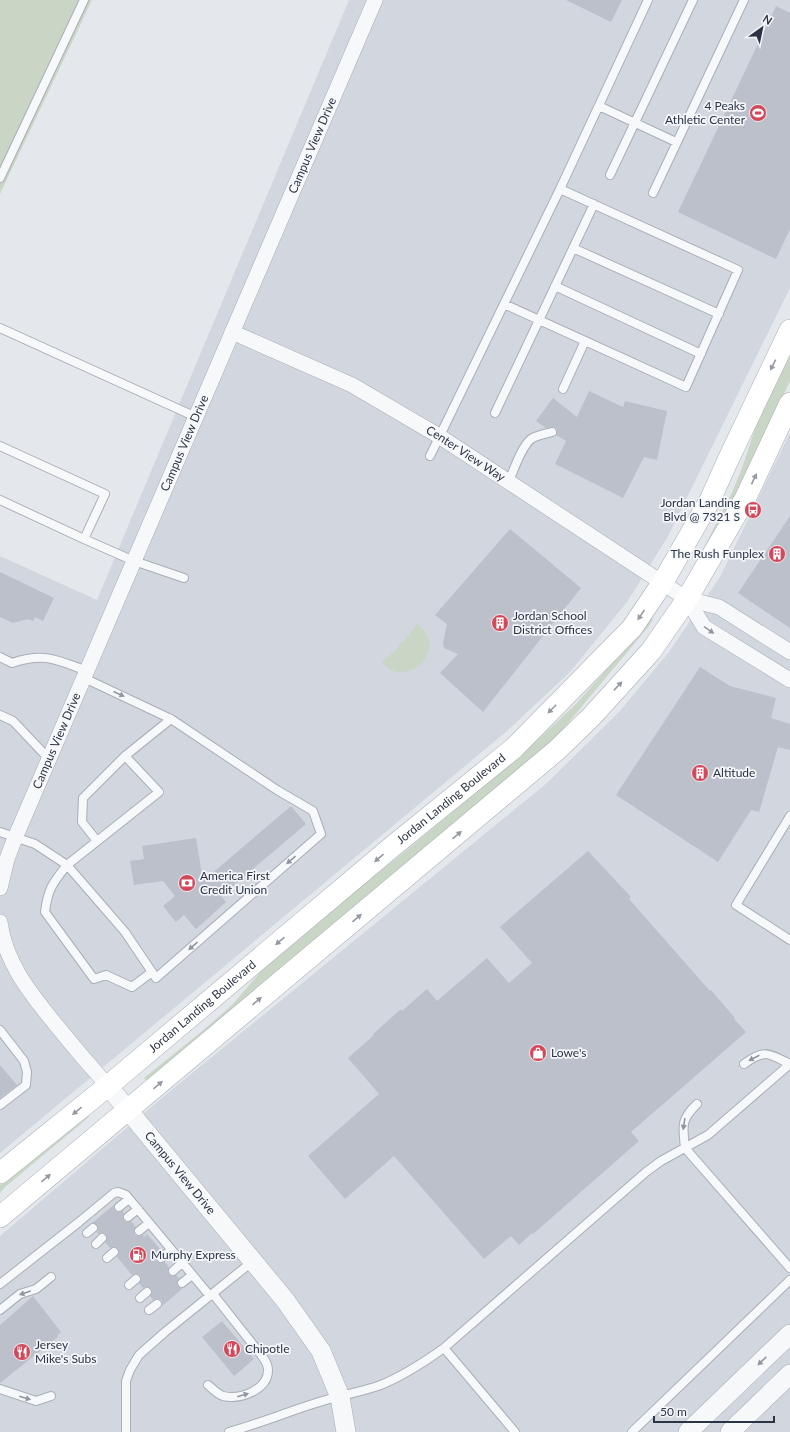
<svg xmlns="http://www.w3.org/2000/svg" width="790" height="1432" font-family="Lato,sans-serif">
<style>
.built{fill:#d2d6de}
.green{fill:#c9d6c5}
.building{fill:#bbc0ca}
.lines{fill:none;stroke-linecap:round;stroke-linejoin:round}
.service-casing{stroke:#a9aeb7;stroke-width:10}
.minor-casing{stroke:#a9aeb7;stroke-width:16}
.tertiary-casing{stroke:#a9aeb7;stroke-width:20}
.secondary-casing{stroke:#a9aeb7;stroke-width:22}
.service{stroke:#f7f8fa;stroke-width:8}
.minor{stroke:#f7f8fa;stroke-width:15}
.tertiary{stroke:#f7f8fa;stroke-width:19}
.secondary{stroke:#fff;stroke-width:21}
.oneway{fill:#959aa2}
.oneway2{fill:#9196a0}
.labels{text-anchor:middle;stroke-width:3.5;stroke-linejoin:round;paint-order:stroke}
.poi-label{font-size:12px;fill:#2b3445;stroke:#f4f6f9;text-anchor:start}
.street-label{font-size:12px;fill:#2b3445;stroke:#f4f6f9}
</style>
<rect width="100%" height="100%" fill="#e4e7ec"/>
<!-- built -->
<path class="built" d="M349,0h441v288l-123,250 -40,64 -57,70 -63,59 -507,422v-597l97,44z
M790,433v999h-790v-196l163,-139 384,-314 72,-71 50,-60 51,-75z"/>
<!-- green -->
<path class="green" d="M0,0h92l-92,194z
M790,350v31l-61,127 -30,54 -1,-3 33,-64 11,-27 17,-51z
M649,616l4,3 -4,7 -96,115 -405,341 -4,-4 57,-46 30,-26 39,-45 15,-10 68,-58 50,-40 109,-90 31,-28 33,-31 34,-38z
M417,624c35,26 -13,68 -35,38l16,-14 2,-5 4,-2z
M86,1114l3,3 -84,70 -5,6v-8l54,-43z"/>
<!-- building -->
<path class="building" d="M566,0h56l-11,22z
M776,6l14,7v216l-14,30 -98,-47z
M589,391l34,16 2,-6 42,10 -10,49 -13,-3 -21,41 -68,-34 11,-23 -10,-6 1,-4 -1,-3 -5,-1 -5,1 -10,-7 17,-23 24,19z
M790,516v112l-52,-35z
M510,529l71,59 -98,124 -43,-39 18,-19 -14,-6 -1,-5 4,-19 -12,-9z
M0,572l54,26 -11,23 -8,-4 -2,4 -5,-2 -15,4 -13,-6z
M700,667l30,19 46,12 -5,20 19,6v26l-12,-3 -19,65 -8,-2 -33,52 -102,-67z
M291,806l15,18 -85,72 5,6 -30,27 -12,-14 -8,7 -13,-16 12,-10 -12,-15 -29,4 -4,-24 14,-2 -2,-13 54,-8 7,43z
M588,851l43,46 -2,2 81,92 1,-1 24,28 -1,1 12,13 -115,100 8,9 -106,93 -1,-1 -13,12 -8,-9 -27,23 -90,-103 -49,43 -37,-43 71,-62 -31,-36 26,-23 -1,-1 28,-25 1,2 25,-22 10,12 50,-43 22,25 23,-20 -32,-36z
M0,1065l17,20 -17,13z
M115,1204l-1,3 1,4 4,1 4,-1 1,2 -1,4 1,4 4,1 3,-1 5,6 -2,4 1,4 4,1 4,-1 1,2 3,-3 13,15 -3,3 1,1 -2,5 1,4 4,1 4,-1 4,5 -1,3 1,4 3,2 4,-1 3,3 -2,6 3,4h3l-21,18v-5l-2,-2 -7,1 -3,-4 2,-5 -1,-3 -5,-1 -3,1 -4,-5 2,-5 -1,-3 -5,-1 -3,1 -15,-18 2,-4 -1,-4 -3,-2 -5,1 -5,-6 2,-3 -1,-5 -3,-1 -5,1 -1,-2 1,-2 -1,-5 -5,-2z
M33,1296l28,36 -4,4 1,1 -58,46v-58z
M222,1321l32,38 -20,17 -32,-39z"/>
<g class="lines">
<!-- service casing -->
<g class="service-casing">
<path id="service" d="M599,106l77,36
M610,175l83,-175
M0,178l84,-178
M560,189l88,-189
M653,193l91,-193
M573,248l146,66
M555,286l146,68
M0,328l196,89
M563,389l22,-48
M495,413l99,-209
M0,446l105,48 -21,45 50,22 50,17
M430,456c43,-89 86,-178 130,-267l178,81 -52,117 -182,-83
M509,481c5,-11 12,-34 22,-42 6,-4 14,-5 21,-7
M0,500l84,39
M0,657l12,6c33,-11 45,-3 75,8
M84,678l87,41 106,71 36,21 8,23 -165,144 -31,-46 -58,-67 92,-73 -34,-36 46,-37
M0,715l13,6 36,38
M790,816l-54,89 54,35
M0,832l35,12 32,21c-14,18 -19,23 -22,47l49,67 12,-4 26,12 20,-15
M97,841l-15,-19 1,-24 42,-42
M0,1030l24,31 3,11 -1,13 -26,20
M744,1064c21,-16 25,-10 46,0
M697,1104c-17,16 -14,23 -12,44l105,120
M119,1207l10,-8
M128,1217l10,-8
M139,1231l10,-8
M87,1233l6,-5
M96,1244l6,-6
M107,1258l7,-6
M161,1258l10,-8
M173,1271l9,-8
M182,1283l10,-8
M0,1284l79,-62 35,-29 4,-1 8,3 84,101
M129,1285l7,-6
M140,1298l7,-6
M0,1310l20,-16 16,-5 15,-12
M149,1310l8,-6
M444,1348l71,84
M208,1385c5,4 9,9 15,11 17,4 45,-6 45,-26 0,-5 -3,-10 -6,-14l-49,-62
M0,1389l36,12 15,-5
M126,1432v-51l4,-11 9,-15 26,-23 88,-71
M229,1432c29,-8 58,-20 87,-29 20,-7 41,-10 62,-17 24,-9 45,-23 66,-38l202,-176 15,-11 47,-26 82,-71
M632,1432l158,-152"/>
</g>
<!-- minor casing -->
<g class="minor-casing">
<g id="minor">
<path id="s1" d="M232,332l120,53 87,51 248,163 32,8 71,45"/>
<path d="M687,599l17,28 86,53"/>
<path id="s2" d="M0,888l7,-29 8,-21 360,-838"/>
<path d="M0,922c5,41 31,72 56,103 17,21 34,41 52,61"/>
</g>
</g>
<!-- tertiary casing -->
<g class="tertiary-casing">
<g id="tertiary">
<path id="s3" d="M108,1086l177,214 36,51 19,46 6,35"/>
<path d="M688,1432l102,-98"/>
<path d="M730,1432l60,-58"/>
</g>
</g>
<!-- secondary casing -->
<g class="secondary-casing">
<g id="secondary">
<path id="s4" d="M0,1173l108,-87 285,-240 121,-98 118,-120 31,-46 47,-82 18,-40 62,-130"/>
<path d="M0,1217l557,-467 35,-34 59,-65 36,-52 58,-100 45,-96"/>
</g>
</g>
<!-- service -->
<use href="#service" class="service"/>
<!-- minor -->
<use href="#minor" class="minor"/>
<!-- tertiary -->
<use href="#tertiary" class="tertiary"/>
<!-- secondary -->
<use href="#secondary" class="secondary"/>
</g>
<!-- one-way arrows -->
<defs><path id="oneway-solid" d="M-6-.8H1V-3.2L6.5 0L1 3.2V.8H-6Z"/></defs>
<g class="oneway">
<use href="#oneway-solid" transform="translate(773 365) rotate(116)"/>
<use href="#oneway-solid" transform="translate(754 479) rotate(-65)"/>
<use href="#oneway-solid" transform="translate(641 615) rotate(124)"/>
<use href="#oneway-solid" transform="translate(618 686) rotate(-47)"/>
<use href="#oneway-solid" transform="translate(552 709) rotate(135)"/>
<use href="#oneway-solid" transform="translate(457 835) rotate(-40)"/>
<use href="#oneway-solid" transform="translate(379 858) rotate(140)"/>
<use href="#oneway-solid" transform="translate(357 918) rotate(-40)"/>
<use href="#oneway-solid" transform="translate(280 941) rotate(140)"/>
<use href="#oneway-solid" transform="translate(257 1001) rotate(-40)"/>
<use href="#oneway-solid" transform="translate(158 1085) rotate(-40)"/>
<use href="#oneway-solid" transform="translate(77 1111) rotate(141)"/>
<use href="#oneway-solid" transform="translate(46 1178) rotate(-40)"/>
</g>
<g class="oneway2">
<use href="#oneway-solid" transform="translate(709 630) rotate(34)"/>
<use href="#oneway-solid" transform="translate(119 694) rotate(24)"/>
<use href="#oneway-solid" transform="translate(291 860) rotate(139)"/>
<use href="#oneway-solid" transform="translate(193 946) rotate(139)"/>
<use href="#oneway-solid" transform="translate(754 1058) rotate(153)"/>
<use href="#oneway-solid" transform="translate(684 1124) rotate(99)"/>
<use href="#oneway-solid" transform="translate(25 1293) rotate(161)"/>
<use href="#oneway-solid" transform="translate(762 1361) rotate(136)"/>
<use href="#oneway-solid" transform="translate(243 1395) rotate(-16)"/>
<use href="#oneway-solid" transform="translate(25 1398) rotate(16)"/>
</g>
<!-- icons -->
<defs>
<g id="stadium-disc" transform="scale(0.9)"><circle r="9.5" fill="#d1495b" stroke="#f4f6f9"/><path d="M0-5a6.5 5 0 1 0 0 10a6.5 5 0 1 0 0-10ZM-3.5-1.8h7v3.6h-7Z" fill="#fff"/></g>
<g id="bus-disc" transform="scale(0.9)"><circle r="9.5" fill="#d1495b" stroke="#f4f6f9"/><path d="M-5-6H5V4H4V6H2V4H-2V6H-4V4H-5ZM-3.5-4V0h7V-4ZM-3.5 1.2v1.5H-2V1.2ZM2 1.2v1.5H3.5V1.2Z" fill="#fff"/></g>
<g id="building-disc" transform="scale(0.9)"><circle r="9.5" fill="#d1495b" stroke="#f4f6f9"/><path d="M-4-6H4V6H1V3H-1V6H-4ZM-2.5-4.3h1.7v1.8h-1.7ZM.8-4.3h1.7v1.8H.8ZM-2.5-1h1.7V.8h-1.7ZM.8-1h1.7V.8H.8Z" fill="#fff"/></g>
<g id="bank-disc" transform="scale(0.9)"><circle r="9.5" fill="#d1495b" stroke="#f4f6f9"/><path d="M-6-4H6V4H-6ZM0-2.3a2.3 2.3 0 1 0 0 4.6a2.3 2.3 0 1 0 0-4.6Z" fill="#fff"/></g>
<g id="shop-disc" transform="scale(0.9)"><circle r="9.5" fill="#d1495b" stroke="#f4f6f9"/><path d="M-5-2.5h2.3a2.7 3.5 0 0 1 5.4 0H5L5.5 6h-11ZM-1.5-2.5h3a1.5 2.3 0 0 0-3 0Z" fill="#fff"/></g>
<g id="fuel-disc" transform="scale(0.9)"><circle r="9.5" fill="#d1495b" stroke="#f4f6f9"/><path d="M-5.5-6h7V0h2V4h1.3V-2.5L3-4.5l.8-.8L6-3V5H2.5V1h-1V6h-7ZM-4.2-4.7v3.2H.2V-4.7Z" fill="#fff"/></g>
<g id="restaurant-disc" transform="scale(0.9)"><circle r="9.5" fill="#d1495b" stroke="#f4f6f9"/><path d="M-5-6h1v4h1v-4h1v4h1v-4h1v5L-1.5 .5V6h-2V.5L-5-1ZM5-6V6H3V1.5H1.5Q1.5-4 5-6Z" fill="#fff"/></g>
</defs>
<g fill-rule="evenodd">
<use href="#stadium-disc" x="758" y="113"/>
<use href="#bus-disc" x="753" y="510"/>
<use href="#building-disc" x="777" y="554"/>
<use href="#building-disc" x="500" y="623"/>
<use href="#building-disc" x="700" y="773"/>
<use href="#bank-disc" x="187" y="883"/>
<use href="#shop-disc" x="538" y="1053"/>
<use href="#fuel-disc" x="138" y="1255"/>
<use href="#restaurant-disc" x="232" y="1349"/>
<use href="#restaurant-disc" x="22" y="1352"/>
</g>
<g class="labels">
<!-- poi labels -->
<g class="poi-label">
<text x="745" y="110" text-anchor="end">4 Peaks<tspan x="745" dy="14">Athletic Center</tspan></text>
<text x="740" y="507" text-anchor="end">Jordan Landing<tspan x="740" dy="14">Blvd @ 7321 S</tspan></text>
<text x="764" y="558" text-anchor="end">The Rush Funplex</text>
<text x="513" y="620">Jordan School<tspan x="513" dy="14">District Offices</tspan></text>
<text x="713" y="777">Altitude</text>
<text x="200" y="880">America First<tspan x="200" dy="14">Credit Union</tspan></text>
<text x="551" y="1057">Lowe's</text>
<text x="151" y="1259">Murphy Express</text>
<text x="35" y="1349">Jersey<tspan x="35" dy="14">Mike's Subs</tspan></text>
<text x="245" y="1353">Chipotle</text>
</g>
<!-- street labels -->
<g class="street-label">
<text dy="4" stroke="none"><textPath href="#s2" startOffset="806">Campus View Drive</textPath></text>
<text dy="4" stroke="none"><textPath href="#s2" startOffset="482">Campus View Drive</textPath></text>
<text dy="4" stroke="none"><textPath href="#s1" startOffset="264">Center View Way</textPath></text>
<text dy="4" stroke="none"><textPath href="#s2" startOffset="158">Campus View Drive</textPath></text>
<text dy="4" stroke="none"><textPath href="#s4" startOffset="586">Jordan Landing Boulevard</textPath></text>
<text dy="4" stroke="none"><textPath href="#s4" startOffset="262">Jordan Landing Boulevard</textPath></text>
<text dy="4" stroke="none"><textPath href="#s3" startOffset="113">Campus View Drive</textPath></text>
</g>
</g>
<!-- north arrow -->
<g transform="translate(762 28) rotate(33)" stroke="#f4f6f9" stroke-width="3" paint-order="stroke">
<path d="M0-3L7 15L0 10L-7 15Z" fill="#2b3445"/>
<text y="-6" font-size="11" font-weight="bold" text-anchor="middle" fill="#2b3445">N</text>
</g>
<!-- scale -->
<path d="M654 1416v6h120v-6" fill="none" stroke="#2b3445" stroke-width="2"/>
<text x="660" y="1416" font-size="12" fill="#2b3445" stroke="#f4f6f9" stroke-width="3" paint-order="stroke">50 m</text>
</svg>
